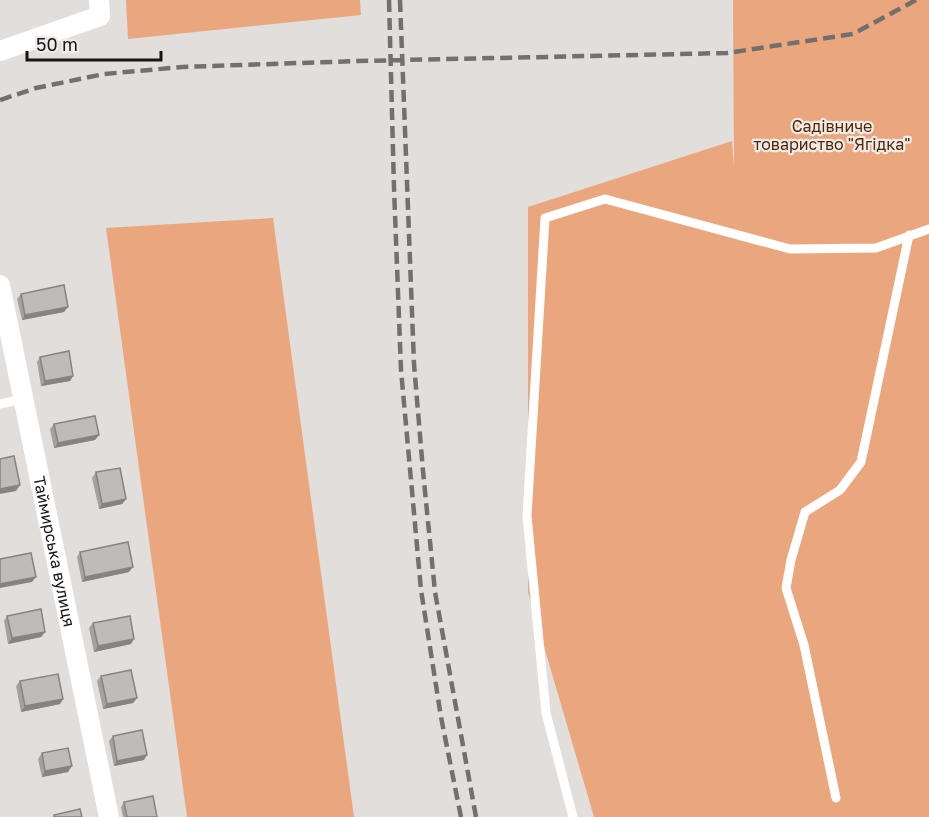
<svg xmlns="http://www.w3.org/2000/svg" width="929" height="817" font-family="'Golos Text',sans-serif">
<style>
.green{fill:#eaa77d}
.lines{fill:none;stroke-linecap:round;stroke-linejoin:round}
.lane{stroke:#fff;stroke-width:9}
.street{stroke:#fff;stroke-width:20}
.rail{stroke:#726f6e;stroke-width:4.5;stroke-dasharray:12 6;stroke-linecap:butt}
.wall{fill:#a4a19f}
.shaded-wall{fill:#868382}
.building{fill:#bfbbb9;stroke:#868382;stroke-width:1.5}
.labels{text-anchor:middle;stroke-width:4.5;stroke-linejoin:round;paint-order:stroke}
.park-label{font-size:16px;fill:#532705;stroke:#f0ebe9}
.street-label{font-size:16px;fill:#171515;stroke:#f0ebe9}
</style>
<rect width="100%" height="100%" fill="#e2dedb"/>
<!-- green -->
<path class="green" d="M126,0h234l1,15 -233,24z
M733,0h196v817h-335l-66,-225v-385l204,-66 2,26z
M273,218l81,599h-167l-81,-589z"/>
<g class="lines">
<!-- lane -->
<path class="lane" d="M0,404l23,-5
M836,798l-32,-153 -18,-57 5,-28 14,-48 35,-22 21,-28 48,-227
M573,817l-27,-104 -19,-197 18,-298 60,-19 185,50 86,-1 53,-19"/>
<!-- street -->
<g class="street">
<path d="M0,51l100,-35 -1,-16"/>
<path id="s1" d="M0,285l109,532"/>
</g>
<!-- rail -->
<path class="rail" d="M389,0l5,188 7,182 20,220 20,127 20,100
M400,0l14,364 9,107 12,121 41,225
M0,100l36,-12 68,-14 78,-7 176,-6 369,-8 126,-19 63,-34"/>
</g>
<!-- wall -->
<path class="wall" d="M21,294l43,18 -42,8 -5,-21z
M40,357l33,19 -3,5 -29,5 -4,-24z
M54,424l45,11 -4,5 -41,8 -4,-19z
M96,472l30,27 -4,5 -23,5 -7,-31z
M80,552l49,20 -47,10 -5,-25z
M7,616l38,16 -4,5 -33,7 -4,-23z
M93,623l38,21 -37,8 -5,-24z
M101,676l36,22 -4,5 -30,6 -6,-28z
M20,681l43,18 -3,5 -39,8 -5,-26z
M113,736l31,24 -30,6 -5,-25z
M42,753l26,19 -26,5 -4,-18z
M124,802l33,15h-34l-2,-10z"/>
<!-- shaded-wall -->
<path class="shaded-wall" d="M68,307l-4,5 -42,8 3,-5z
M73,376l-3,5 -29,5 4,-5z
M99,435l-4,5 -41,8 4,-5z
M20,485l-4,6 -16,3v-5z
M126,499l-4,5 -23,5 3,-5z
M133,567l-4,5 -47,10 3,-5z
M36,577l-4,5 -32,6v-4z
M45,632l-4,5 -33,7 4,-6z
M134,639l-3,5 -37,8 4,-6z
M137,698l-4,5 -30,6 4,-5z
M63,699l-3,5 -39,8 4,-6z
M147,755l-3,5 -30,6 3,-5z
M72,766l-4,6 -26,5 3,-6z"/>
<!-- building -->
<path class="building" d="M64,285l4,22 -43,8 -4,-21z
M69,351l4,25 -28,5 -5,-24z
M95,416l4,19 -41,8 -4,-19z
M14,456l6,29 -20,4v-30z
M120,468l6,31 -24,5 -6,-32z
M128,542l5,25 -48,10 -5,-25z
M31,553l5,24 -36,7v-25z
M41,609l4,23 -33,6 -5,-22z
M130,616l4,23 -36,7 -5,-23z
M131,670l6,28 -30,6 -6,-28z
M58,674l5,25 -38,7 -5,-25z
M142,730l5,25 -30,6 -4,-25z
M68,748l4,18 -27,5 -3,-18z
M153,796l4,21h-30l-3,-15z
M80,809l2,8h-28v-2z"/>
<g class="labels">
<!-- park labels -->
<g class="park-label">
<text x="832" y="132">Садівниче<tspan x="832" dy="18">товариство "Ягідка"</tspan></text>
</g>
<!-- street labels -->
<g class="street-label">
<text dy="6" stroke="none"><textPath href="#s1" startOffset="272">Таймирська вулиця</textPath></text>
</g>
</g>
<!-- scale -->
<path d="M27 51v9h134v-9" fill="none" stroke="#171515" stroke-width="3"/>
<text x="36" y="51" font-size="18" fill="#171515" stroke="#f0ebe9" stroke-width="4.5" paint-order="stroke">50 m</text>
</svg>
